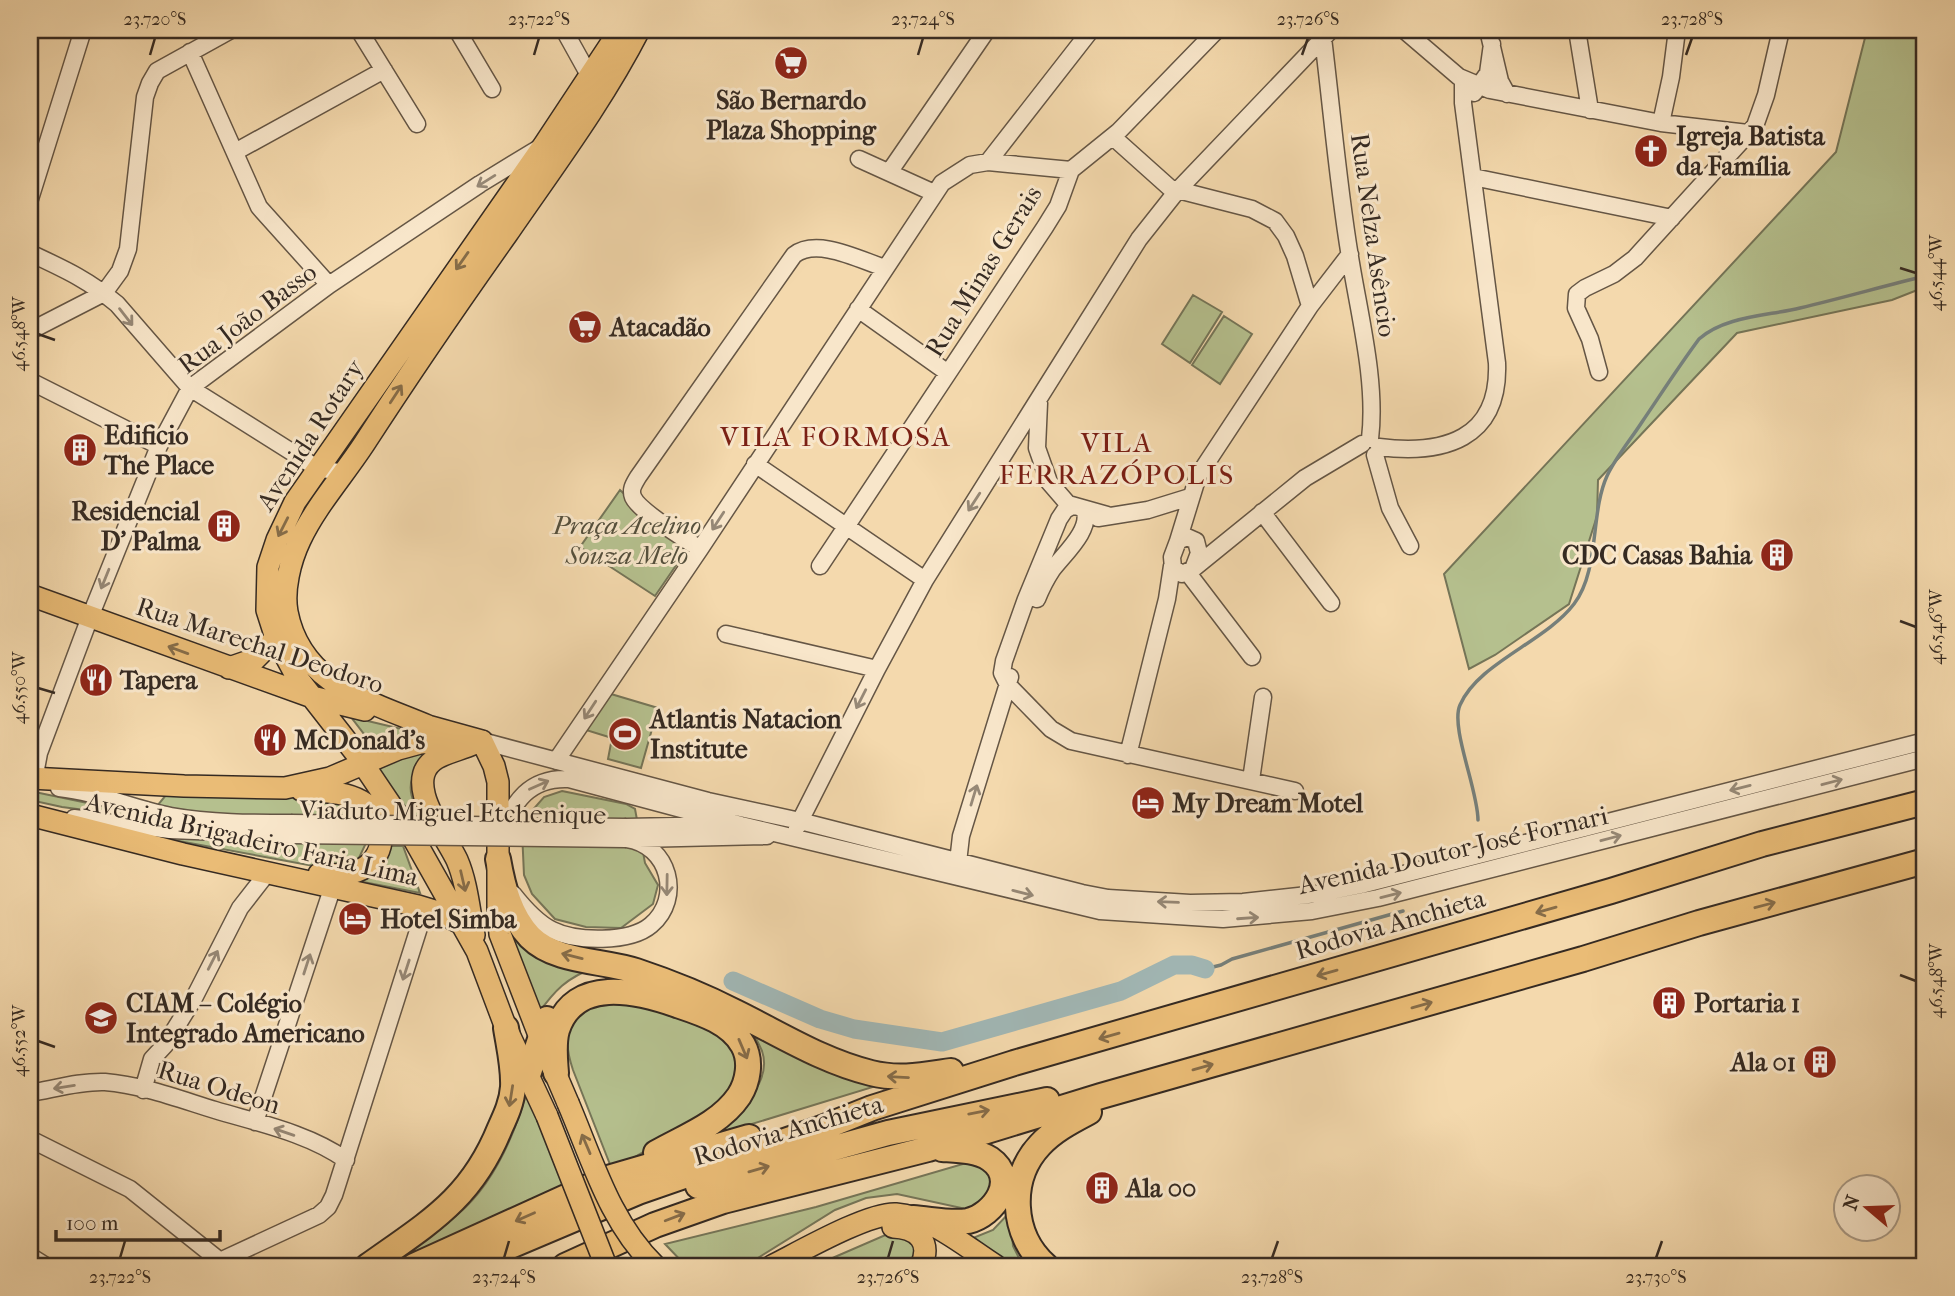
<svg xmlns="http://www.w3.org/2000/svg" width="1955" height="1296" font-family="'IM FELL French Canon',serif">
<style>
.green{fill:#b5c08e;stroke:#757558;stroke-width:2}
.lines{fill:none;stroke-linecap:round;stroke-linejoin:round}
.stream{stroke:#767f7a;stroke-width:3.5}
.river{stroke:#a1b7b5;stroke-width:19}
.minor-casing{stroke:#655645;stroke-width:19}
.major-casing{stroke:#352a22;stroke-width:24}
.highway-casing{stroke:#352a22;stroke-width:28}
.minor{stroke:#f8e6ca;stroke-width:16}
.major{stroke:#eabc76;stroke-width:21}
.highway{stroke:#eabc76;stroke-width:24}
.minor-bridge-casing{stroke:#655645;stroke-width:19;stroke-linecap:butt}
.major-bridge-casing{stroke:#352a22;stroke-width:24;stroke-linecap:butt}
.minor-bridge{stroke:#f8e6ca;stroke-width:16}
.major-bridge{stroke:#eabc76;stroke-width:21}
.oneway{stroke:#968876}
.oneway2{stroke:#866c48}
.ticks{fill:none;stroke:#352a22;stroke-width:2.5}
.labels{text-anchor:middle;stroke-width:6;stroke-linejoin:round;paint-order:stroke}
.poi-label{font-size:26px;font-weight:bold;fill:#352a22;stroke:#f8e6ca;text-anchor:start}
.street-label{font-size:26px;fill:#352a22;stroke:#f8e6ca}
.park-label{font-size:26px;font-style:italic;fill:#55503d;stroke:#f8e6ca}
.neighbourhood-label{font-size:28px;letter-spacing:2px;fill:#7a1f14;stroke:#f8e6ca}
.neatline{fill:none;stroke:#352a22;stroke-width:2.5}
.ticks-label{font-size:18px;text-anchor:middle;fill:#352a22}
</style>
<rect width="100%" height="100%" fill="#f4d9ad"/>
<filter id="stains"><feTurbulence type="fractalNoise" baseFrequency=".00286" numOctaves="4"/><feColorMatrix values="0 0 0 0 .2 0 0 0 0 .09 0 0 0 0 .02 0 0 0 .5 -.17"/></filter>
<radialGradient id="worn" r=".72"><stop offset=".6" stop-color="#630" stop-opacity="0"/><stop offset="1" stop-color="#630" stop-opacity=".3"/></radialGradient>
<!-- green -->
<path class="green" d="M1867,30h58v257l-33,13 -155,33 -139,147 -1,36 -28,88 -74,51 -26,14 -25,-95 392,-422z
M1193,295l29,17 -32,51 -28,-19z
M1224,316l28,18 -32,50 -28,-19z
M620,490l38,36 32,19 -35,51 -75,-49z
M611,694l47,14 -17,60 -33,-9 4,-21 -26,-8z
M351,717l59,14v3l-36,13z
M440,747c-28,25 -40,35 -18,71h-12l-33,-52 28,-11z
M30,791l115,24v3l-83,-11 -32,-7z
M562,791l64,13 9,5 10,54 13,22 -5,19 -32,24 -35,-1 -31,-8 -23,-25 -8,-19 -2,-44 8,-18 14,-16z
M166,795l146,2 42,6 6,12 -148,1 -55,-10z
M168,837l198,6 -8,17 -28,9 -162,-30z
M388,846h15l17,47 -67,-13z
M515,934l81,33c-30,11 -41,23 -59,48l-25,-79z
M650,998l87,46 3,36 -36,36 -71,42 -22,9 -38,-97c-12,-36 -5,-44 20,-69z
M752,1030l134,53 -177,54c23,-20 65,-51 53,-86 -3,-7 -7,-14 -10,-21z
M528,1088l38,96 -177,82c23,-17 47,-34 69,-52 37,-31 57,-80 70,-126z
M973,1161l6,1 16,19 -17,26 -12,2 -69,-15 -31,4 -31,12 -90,56h-59l-21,-22 151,-37z
M1010,1212l3,34 10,20c-22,0 -38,-13 -55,-26l25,-10z
M890,1233l25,2 -1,31h-100z"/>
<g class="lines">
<!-- stream -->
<path class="stream" d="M1478,820c0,-30 -28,-93 -18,-115 18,-42 85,-63 114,-101 26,-34 16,-91 33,-128 9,-19 24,-37 35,-54 19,-28 37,-56 57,-83 26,-23 68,-23 101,-31 42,-10 84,-22 125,-32
M1205,969l16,-4 11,-6 171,-48"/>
<!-- river -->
<path class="river" d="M733,981l87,38 34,10 88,13 179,-51 53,-26h18l13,4"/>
<!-- minor casing -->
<g class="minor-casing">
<path id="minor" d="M359,30l58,94
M457,30l35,59
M564,30l25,45
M1404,30l55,47 31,13 171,33 87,10
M1488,30l12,51 7,13
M1577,30l13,80
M1323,38c9,73 15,147 27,219 9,57 27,125 20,182
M190,52l69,155 70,78
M1474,93l14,-20 4,-29
M1661,123l10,-46 6,-47
M1113,137l57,51 82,21 23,12 11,15 9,20 15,50
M235,152l149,-82
M859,159l75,34
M988,162l103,-132
M890,171l97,-141
M1473,177l199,41
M30,199l53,-169
M30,253c34,16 57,26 87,51l73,84 127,80 27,5
M858,309l90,64
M30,331l74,-38 16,-22 8,-22 17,-152 5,-14 7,-12 74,-41
M1599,372l-9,-33 -14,-31 1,-14 8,-6 29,-14 21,-16 120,-132 11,-31 15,-65
M30,381l129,65
M1039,403l-2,45 12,34 19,22 39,11
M1379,447c64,8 121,-7 118,-84l-34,-260v-23
M1375,455l15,53 20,38
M755,464l170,116
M1072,506l-7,4 -6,9 -33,80 -22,62 -2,12 6,12 43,44 20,12 224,50
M1262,512l69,91
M1098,518l50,-8 42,-13
M1187,537l9,4 3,12 -6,16 -11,5 -9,-6 -1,-11 6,-16z
M1178,541l20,-65 112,-170 40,-52
M700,549c-15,-10 -61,-38 -67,-52 -3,-8 1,-13 5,-20l156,-222c23,-18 66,5 91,13
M820,566l225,-339 13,-21 13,-36 47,-38 99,-102
M1194,568l111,-90 57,-34
M1188,573l64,84
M1037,599c4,-10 9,-20 15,-29 11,-15 41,-41 32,-61
M726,634l151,35
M482,741l226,60 92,20 282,72 26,5 82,5 53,-1 74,-8 44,-9 564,-144
M1128,755l39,-156 5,-33
M556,761l144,-212 242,-366 28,-18 18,-3 83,8
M40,779l-4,-10 3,-16 51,-136 69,-171 31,-58 139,-103 151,-101 59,-36
M1251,780l12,-83
M59,788c39,4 74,21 112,28 40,7 80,7 120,7
M74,818l96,12 121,5
M626,827l99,-2
M797,827l80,-158 48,-89 214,-341 38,-48 154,-161
M499,834c16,-32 29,-57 70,-55l172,46 359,86 123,8 89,-8 66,-13 547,-140
M639,839l128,-3
M957,871l4,-35 49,-159
M513,894c11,14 23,28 39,36 24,12 78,13 99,-5 32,-27 18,-80 -24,-86
M143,1090l9,-31 13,-14 28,-45 47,-92 28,-36
M30,1093c24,-4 50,-12 75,-11 37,3 74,17 110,28 43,13 93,23 131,50
M255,1122l78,-236
M30,1139l100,50 90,72
M30,1256l16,10
M209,1266l110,-51 9,-8 6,-12 89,-280 -5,-9"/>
</g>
<!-- major casing -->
<g class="major-casing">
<path id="major" d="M30,595l282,102 53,13
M229,668l26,-9 21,-21
M417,723l65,18
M428,726c-59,-25 -127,-41 -141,-114 -4,-22 3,-51 13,-72 16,-34 43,-64 64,-96 46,-71 94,-141 143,-210 46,-67 95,-132 132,-204
M482,741l12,25 4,16v125l2,27 41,106 27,63
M473,744c-11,5 -25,8 -36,14 -37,22 8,76 20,102 10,23 12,50 17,75
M30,778l154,8 101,2 45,-10 68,-29 22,-6 35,-3
M301,790c19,2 43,1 60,11 26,14 28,54 1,68 -14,7 -28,6 -43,5
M30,815l153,39 235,52 23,7 19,10
M547,1116l-41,-88 -29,-77 -62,-110 -60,-89 -57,-73 -22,-41 -9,-28 1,-43 9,-27 18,-38 249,-357 76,-115
M893,1227c25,1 39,15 28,39
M772,1266c26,-13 97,-54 124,-52 36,3 70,33 100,52"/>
</g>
<!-- highway casing -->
<g class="highway-casing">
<path id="highway" d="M498,859c5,28 12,57 32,78 26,26 73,23 106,34 33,11 68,25 99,41 45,22 87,49 136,61 28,7 52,2 80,-2
M556,1073c-1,-14 -3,-29 1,-43 17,-54 80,-39 120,-25 24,8 53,17 66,40 9,16 5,37 -4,51 -19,28 -55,41 -83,57
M528,1075l19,-56
M698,1186l190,-53 159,-33
M913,1218c17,1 38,6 55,3 26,-6 51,-42 22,-62 -13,-9 -32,-9 -48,-10
M368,1266c60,-43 103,-66 132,-138 6,-13 12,-26 13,-41 1,-19 -4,-40 -7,-59
M414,1266l194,-88 141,-41
M463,1266l175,-74 184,-64 50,-20 142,-45 597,-172 151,-47 163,-42
M565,1266l90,-41 68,-24 205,-52 173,-53 482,-137 116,-36 226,-62
M1046,1266c-35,-31 -38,-87 -6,-121 14,-15 32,-24 49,-33"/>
</g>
<!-- minor -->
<use href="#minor" class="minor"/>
<!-- major -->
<use href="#major" class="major"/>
<!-- highway -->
<use href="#highway" class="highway"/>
<!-- minor-bridge casing -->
<g class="minor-bridge-casing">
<path id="minor-bridge" d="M291,823l335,4
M291,835l335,4"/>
</g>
<!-- major-bridge casing -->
<g class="major-bridge-casing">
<path id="major-bridge" d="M568,1103c24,56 42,120 87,163
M547,1116l59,150"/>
</g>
<!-- minor-bridge -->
<use href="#minor-bridge" class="minor-bridge"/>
<!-- major-bridge -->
<use href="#major-bridge" class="major-bridge"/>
</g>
<!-- one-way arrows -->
<defs><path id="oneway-shaft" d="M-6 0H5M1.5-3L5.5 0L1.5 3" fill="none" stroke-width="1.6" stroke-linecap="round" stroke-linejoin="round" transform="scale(1.75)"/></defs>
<g class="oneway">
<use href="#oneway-shaft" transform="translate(486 181) rotate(148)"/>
<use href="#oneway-shaft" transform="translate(126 317) rotate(52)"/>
<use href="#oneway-shaft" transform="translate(974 502) rotate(123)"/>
<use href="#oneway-shaft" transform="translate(718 521) rotate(123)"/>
<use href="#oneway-shaft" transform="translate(105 579) rotate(112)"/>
<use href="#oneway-shaft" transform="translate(861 699) rotate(117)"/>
<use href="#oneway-shaft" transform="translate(590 710) rotate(123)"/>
<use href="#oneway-shaft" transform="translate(1832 782) rotate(-15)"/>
<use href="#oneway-shaft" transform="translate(539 785) rotate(-24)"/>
<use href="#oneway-shaft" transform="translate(1740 788) rotate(166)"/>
<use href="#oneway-shaft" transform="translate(974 795) rotate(-73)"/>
<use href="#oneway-shaft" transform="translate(1611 838) rotate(-15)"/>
<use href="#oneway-shaft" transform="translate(667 885) rotate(91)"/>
<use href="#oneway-shaft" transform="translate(1023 893) rotate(14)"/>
<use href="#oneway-shaft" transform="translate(1391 895) rotate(-14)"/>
<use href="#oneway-shaft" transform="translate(1168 902) rotate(-178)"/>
<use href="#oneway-shaft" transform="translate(1248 918) rotate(-4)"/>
<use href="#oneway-shaft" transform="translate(213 960) rotate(-63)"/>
<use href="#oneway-shaft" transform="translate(307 964) rotate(-72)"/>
<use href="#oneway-shaft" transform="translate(406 970) rotate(108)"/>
<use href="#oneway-shaft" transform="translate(64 1087) rotate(171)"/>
<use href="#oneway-shaft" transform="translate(284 1132) rotate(-161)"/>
</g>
<g class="oneway2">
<use href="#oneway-shaft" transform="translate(462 261) rotate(125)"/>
<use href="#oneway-shaft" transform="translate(396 394) rotate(-57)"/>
<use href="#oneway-shaft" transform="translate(283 527) rotate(117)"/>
<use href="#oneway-shaft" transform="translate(178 650) rotate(-160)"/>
<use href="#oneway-shaft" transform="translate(463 881) rotate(77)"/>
<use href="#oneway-shaft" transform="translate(1765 905) rotate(-15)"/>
<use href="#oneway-shaft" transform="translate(1546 910) rotate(164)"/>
<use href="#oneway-shaft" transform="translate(572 956) rotate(-166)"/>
<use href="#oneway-shaft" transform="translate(1327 973) rotate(164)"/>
<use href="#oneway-shaft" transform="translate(1422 1005) rotate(-16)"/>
<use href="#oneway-shaft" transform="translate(1109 1036) rotate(164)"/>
<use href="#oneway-shaft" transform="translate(743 1049) rotate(67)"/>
<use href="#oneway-shaft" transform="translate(1203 1067) rotate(-16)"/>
<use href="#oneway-shaft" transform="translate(898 1077) rotate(-177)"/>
<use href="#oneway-shaft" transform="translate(511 1096) rotate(99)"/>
<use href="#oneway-shaft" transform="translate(979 1112) rotate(-11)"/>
<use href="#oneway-shaft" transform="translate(586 1144) rotate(-113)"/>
<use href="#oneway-shaft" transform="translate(759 1169) rotate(-16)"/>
<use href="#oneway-shaft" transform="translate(525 1217) rotate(156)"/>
<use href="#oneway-shaft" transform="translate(675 1217) rotate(-21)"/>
</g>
<!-- ticks -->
<path class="ticks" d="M150,55l5,-17M534,55l5,-17M918,55l5,-17M1302,55l6,-17M1686,55l6,-17M1900,268l16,5M38,334l17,6M1900,621l16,6M38,688l17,5M1900,975l16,6M38,1041l17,6M120,1258l5,-17M504,1258l5,-17M888,1258l5,-17M1272,1258l6,-17M1656,1258l6,-17"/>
<!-- icons -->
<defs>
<g id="supermarket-disc" transform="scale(1.75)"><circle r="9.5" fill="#8f2418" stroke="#f8e6ca"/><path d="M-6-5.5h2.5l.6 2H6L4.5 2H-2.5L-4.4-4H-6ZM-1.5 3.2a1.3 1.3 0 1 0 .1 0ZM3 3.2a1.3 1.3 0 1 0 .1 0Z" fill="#fff"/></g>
<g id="church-disc" transform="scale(1.75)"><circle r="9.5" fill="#8f2418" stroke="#f8e6ca"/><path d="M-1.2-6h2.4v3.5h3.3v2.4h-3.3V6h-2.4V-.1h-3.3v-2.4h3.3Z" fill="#fff"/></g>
<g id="building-disc" transform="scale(1.75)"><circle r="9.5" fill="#8f2418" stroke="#f8e6ca"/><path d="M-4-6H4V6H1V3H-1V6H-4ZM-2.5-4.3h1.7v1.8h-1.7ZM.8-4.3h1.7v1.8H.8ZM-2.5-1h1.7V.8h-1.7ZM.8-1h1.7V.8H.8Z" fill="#fff"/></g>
<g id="restaurant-disc" transform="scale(1.75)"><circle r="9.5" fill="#8f2418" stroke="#f8e6ca"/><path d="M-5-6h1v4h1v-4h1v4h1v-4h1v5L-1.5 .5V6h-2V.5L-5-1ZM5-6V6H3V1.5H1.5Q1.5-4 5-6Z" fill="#fff"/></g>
<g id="stadium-disc" transform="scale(1.75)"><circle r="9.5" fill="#8f2418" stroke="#f8e6ca"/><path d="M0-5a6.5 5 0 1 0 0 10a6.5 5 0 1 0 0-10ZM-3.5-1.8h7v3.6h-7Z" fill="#fff"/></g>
<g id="hotel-disc" transform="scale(1.75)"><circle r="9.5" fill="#8f2418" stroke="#f8e6ca"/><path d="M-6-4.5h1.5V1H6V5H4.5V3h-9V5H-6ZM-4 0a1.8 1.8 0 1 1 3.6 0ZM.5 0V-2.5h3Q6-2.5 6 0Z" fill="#fff"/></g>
<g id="school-disc" transform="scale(1.75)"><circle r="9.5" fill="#8f2418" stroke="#f8e6ca"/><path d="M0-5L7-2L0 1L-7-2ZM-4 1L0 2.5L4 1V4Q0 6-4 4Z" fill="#fff"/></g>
</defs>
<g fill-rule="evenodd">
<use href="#supermarket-disc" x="791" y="63"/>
<use href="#church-disc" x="1651" y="151"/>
<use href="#supermarket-disc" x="585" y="327"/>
<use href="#building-disc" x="80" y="450"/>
<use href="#building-disc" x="224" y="526"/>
<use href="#building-disc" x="1777" y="555"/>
<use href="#restaurant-disc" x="96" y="680"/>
<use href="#stadium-disc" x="625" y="734"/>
<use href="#restaurant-disc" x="270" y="740"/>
<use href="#hotel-disc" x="1148" y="803"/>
<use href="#hotel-disc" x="355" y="919"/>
<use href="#building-disc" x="1669" y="1003"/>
<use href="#school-disc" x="101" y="1018"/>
<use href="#building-disc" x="1820" y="1062"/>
<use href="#building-disc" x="1102" y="1188"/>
</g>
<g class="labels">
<!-- poi labels -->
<g class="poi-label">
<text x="791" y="109" text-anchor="middle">São Bernardo<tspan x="791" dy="30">Plaza Shopping</tspan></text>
<text x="1676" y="145">Igreja Batista<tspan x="1676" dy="30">da Família</tspan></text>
<text x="610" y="336">Atacadão</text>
<text x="104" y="444">Edificio<tspan x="104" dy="30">The Place</tspan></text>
<text x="200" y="520" text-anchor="end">Residencial<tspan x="200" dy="30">D' Palma</tspan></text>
<text x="1752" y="564" text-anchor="end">CDC Casas Bahia</text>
<text x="120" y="689">Tapera</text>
<text x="650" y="728">Atlantis Natacion<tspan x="650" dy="30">Institute</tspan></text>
<text x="294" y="749">McDonald's</text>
<text x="1172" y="812">My Dream Motel</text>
<text x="380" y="928">Hotel Simba</text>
<text x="126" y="1012">CIAM – Colégio<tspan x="126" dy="30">Integrado Americano</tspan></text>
<text x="1694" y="1012">Portaria 1</text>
<text x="1796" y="1071" text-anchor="end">Ala 01</text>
<text x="1126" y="1197">Ala 00</text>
</g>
<!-- street labels -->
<g class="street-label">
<text transform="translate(1374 235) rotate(82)" y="9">Rua Nelza Asêncio</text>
<text transform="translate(983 271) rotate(-58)" y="9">Rua Minas Gerais</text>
<text transform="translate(247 318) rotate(-37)" y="9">Rua João Basso</text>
<text transform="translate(310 435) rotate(-57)" y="9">Avenida Rotary</text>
<text transform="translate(260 645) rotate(18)" y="9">Rua Marechal Deodoro</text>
<text transform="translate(453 812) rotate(1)" y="9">Viaduto Miguel Etchenique</text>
<text transform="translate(252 839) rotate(13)" y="9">Avenida Brigadeiro Faria Lima</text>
<text transform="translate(1453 850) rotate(-13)" y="9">Avenida Doutor José Fornari</text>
<text transform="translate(1390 924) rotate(-16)" y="9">Rodovia Anchieta</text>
<text transform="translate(219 1087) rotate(17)" y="9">Rua Odeon</text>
<text transform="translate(788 1130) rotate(-16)" y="9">Rodovia Anchieta</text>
</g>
<!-- park labels -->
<g class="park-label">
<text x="627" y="534">Praça Acelino<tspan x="627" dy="30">Souza Melo</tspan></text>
</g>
<!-- neighbourhood labels -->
<g class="neighbourhood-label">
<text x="836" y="446">VILA FORMOSA</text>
<text x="1117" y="452">VILA<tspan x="1117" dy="32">FERRAZÓPOLIS</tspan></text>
</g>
</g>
<!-- margin -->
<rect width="1955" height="1296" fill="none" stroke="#f4d9ad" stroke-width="77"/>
<!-- north arrow -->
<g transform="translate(1867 1208) rotate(289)"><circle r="33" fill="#f8e6ca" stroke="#aa9b87" stroke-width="2"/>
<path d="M0-5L12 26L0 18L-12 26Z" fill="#8f2418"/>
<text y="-10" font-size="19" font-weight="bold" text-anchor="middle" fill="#352a22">N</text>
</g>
<!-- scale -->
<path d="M56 1230v10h164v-10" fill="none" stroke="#352a22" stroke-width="3.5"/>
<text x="66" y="1230" font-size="21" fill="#352a22" stroke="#f8e6ca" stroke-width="5" paint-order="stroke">100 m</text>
<rect x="38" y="38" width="1878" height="1220" class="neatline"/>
<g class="ticks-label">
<text x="155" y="25">23.720°S</text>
<text x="539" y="25">23.722°S</text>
<text x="923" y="25">23.724°S</text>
<text x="1308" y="25">23.726°S</text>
<text x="1692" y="25">23.728°S</text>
<text transform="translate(1936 273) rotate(-90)" y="6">46.544°W</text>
<text transform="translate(19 334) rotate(-90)" y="6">46.548°W</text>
<text transform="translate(1936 627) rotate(-90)" y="6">46.546°W</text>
<text transform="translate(19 688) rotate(-90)" y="6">46.550°W</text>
<text transform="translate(1936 981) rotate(-90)" y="6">46.548°W</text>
<text transform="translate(19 1041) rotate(-90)" y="6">46.552°W</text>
<text x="120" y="1283">23.722°S</text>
<text x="504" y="1283">23.724°S</text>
<text x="888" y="1283">23.726°S</text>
<text x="1272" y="1283">23.728°S</text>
<text x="1656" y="1283">23.730°S</text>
</g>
<rect width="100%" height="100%" filter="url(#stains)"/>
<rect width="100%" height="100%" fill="url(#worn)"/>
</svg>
